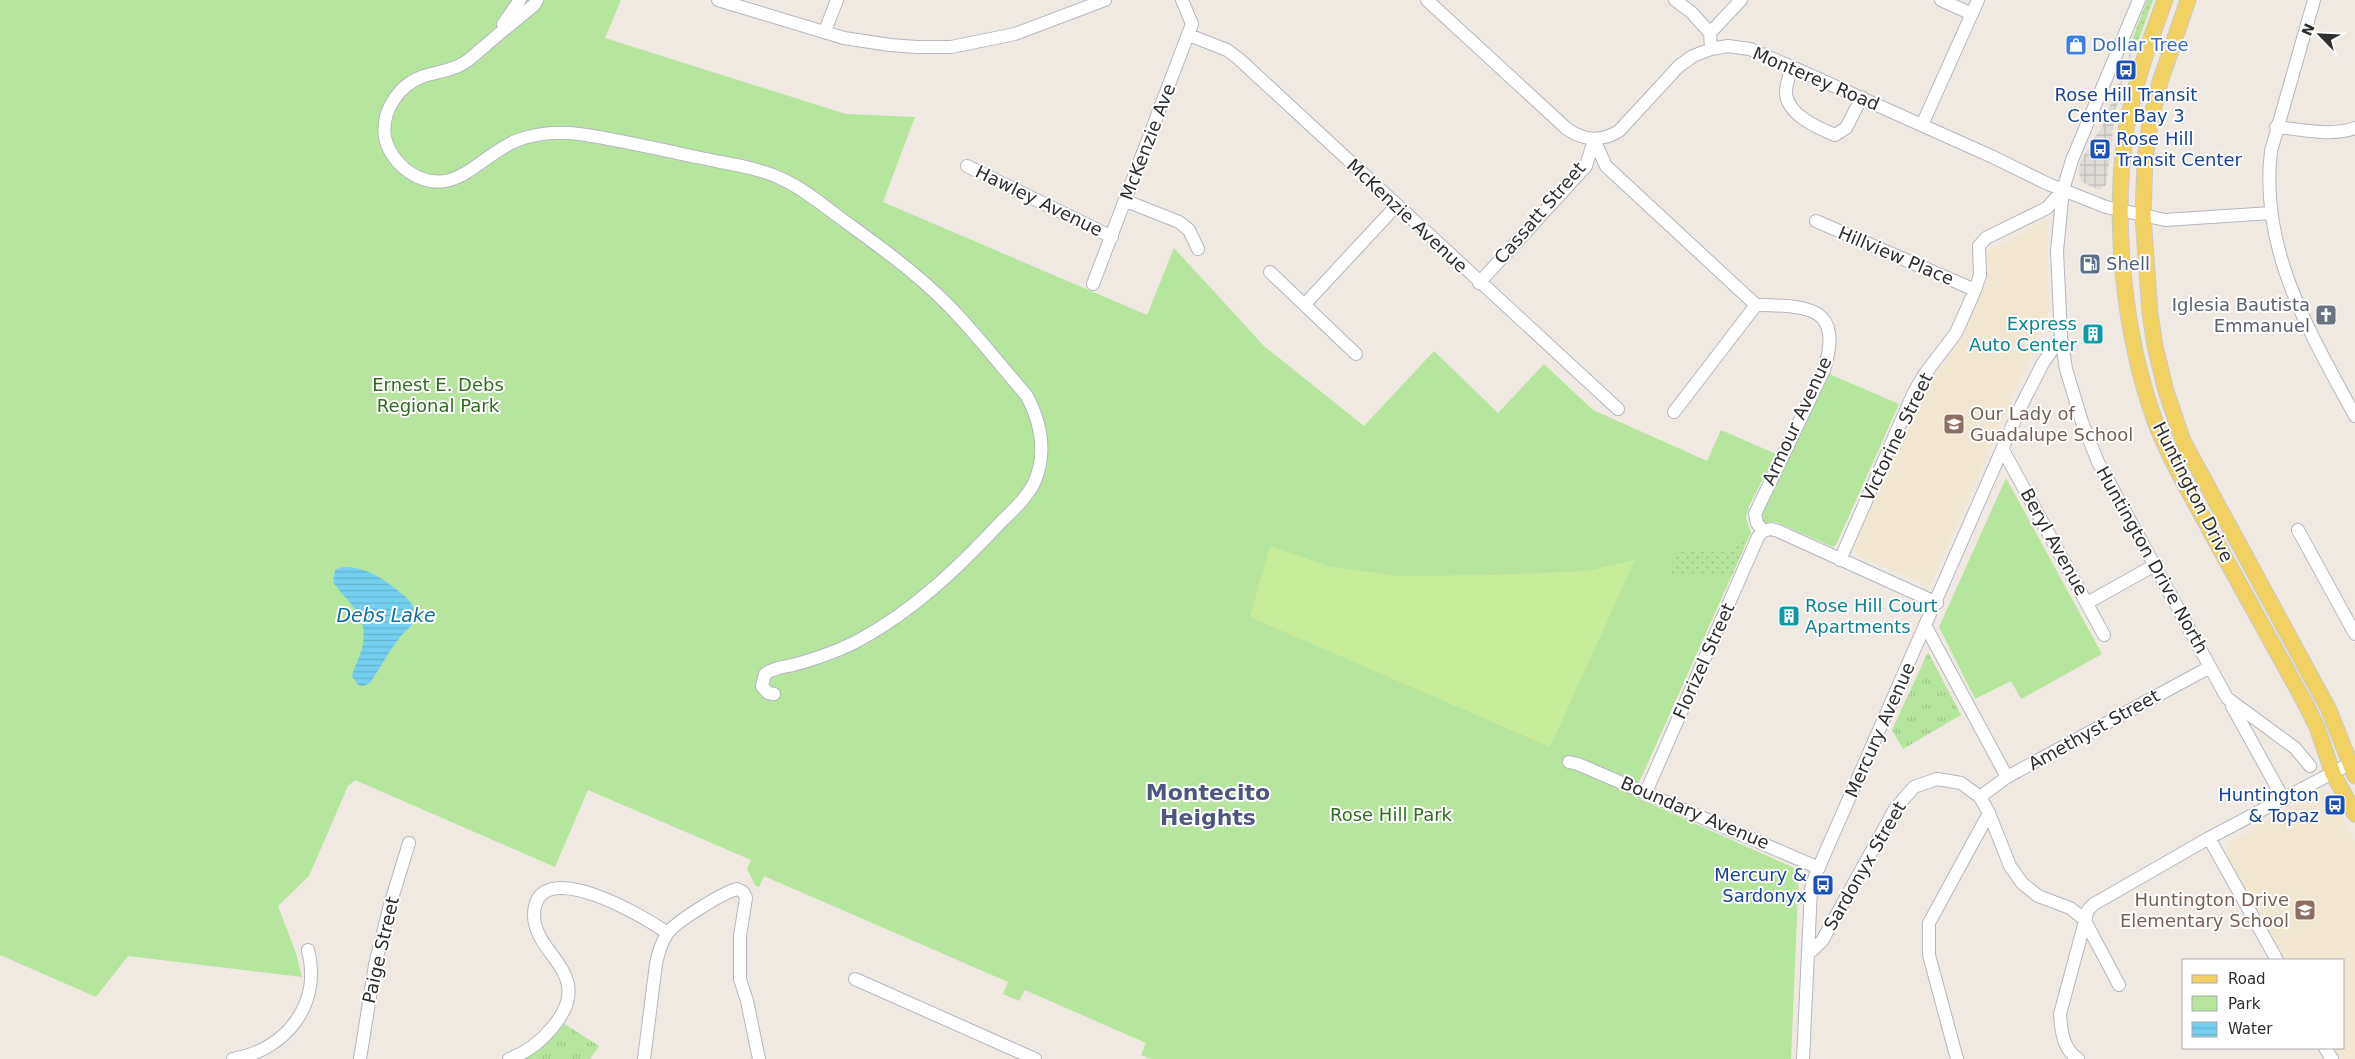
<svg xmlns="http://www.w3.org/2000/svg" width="2355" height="1059" font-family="'DejaVu Sans',sans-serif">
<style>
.education{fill:#f0e6d1}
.grass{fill:url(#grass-tufts)}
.park{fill:#b6e59e}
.garden{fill:url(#garden-dots)}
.pitch{fill:#c9ec9a}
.plaza{fill:url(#plaza-grid)}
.water{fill:url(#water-rules)}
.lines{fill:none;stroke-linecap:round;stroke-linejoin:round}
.minor-casing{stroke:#b4b7c1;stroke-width:14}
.major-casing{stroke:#c9c9c9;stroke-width:17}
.minor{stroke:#fff;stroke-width:12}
.major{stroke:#f2d163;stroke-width:15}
.labels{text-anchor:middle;stroke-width:4;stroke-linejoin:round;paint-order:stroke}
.shop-label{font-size:18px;fill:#366cbe;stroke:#fff;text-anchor:start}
.street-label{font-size:18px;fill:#2e2e2e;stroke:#fff}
.transit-label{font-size:18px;fill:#164399;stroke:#fff;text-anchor:end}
.service-label{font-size:18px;fill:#4e5e75;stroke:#fff;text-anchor:start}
.worship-label{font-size:18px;fill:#5b616d;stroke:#fff;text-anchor:end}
.culture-label{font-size:18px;fill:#0d838f;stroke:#fff;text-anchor:end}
.park-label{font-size:18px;fill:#2c6e1b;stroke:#fff}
.education-label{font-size:18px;fill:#785e54;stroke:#fff;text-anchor:start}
.water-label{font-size:19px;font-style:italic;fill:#0d6fa3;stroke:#fff}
.district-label{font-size:22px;font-weight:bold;fill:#4d5680;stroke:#fff}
</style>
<defs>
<pattern id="grass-tufts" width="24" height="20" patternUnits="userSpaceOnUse" patternTransform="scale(1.25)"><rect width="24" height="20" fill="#b6e59e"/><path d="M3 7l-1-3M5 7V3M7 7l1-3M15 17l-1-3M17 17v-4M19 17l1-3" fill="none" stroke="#9dc588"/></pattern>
<pattern id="garden-dots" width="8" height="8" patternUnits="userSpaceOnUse" patternTransform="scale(1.25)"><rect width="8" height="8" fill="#b6e59e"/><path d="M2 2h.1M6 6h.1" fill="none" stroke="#9dc588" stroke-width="1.8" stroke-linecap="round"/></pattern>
<pattern id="plaza-grid" width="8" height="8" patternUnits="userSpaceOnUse" patternTransform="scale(1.25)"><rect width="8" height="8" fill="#dfdcd8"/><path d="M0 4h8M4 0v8" fill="none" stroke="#c0bdba"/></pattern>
<pattern id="water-rules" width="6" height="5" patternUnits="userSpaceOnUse" patternTransform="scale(1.25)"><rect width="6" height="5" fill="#75cff0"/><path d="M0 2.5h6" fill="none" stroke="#66b2ce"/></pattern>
</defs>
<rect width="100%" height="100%" fill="#efe9e1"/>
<!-- education -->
<path class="education" d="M2048,219l-1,39 2,56 -118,270 -3,2 -71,-31 -3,-10 68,-154 38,-50 24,-54 3,-9 -2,-26 56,-29v-2z
M2320,788l9,4 26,49v218h-18l-6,-11h13v-88h-62l-56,-100v-9l4,-8z"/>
<!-- grass -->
<path class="grass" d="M1928,652l33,63 -58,34 -11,-19z
M560,1021l39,25 -9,13h-68z"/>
<!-- park -->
<path class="park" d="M0,0h621l-16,38 241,76 69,3 -32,85 264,113 27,-67 90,98 100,80 70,-75 64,62 46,-49 49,46 114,51 14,-31 55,24 -27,52 -3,12 5,15 -3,6 -115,257 166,74 -8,189h-640l-10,-4 5,-12 -121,-53 -6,11 -16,-7 5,-12 -244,-106 -5,11 -4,-2 -8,-16 4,-9 -163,-70 -33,77 -200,-87 -7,6 -39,90 -31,30 18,47 6,24 -174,-21 -32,41 -96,-42z
M1827,373l72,31 -63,141 -3,2 -57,-25 -13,1 -4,-9z
M2006,478l96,176 -81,45 -10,-18 -36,18 -36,-72z"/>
<!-- garden -->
<path class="garden" d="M2147,0h6l-15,42 -6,-2z
M1748,539l-17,38 -63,-4 12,-24h47z"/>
<!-- pitch -->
<path class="pitch" d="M1270,546l61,21 68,9 92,-1 95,-4 49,-11 -85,187 -300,-130z"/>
<!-- plaza -->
<path class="plaza" d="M2132,40l-2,23 -8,23 -1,10 -6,14h-3l2,18 -3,4 2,1 -7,52 -7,5 -17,-8 -3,-9 1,-11 28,-46 -1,-6 12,-18 -1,-7 9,-21z"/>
<!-- water -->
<path class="water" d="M343,567c20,0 33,7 49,19 9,7 24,17 23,29 0,10 -10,16 -15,22 -11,14 -20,31 -30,46l-7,3 -5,-1 -6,-9c3,-12 10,-22 11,-33 5,-28 -16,-41 -30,-61l2,-12z"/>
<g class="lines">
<!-- minor casing -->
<g class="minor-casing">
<path id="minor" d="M537,0l-3,5c-17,14 -33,27 -49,41 -8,6 -15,14 -23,18 -12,7 -25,8 -38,12 -24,8 -43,34 -39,61 3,15 12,26 24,35 45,30 71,-18 109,-32 22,-8 44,-9 68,-5 38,6 77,15 115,23 27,6 56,9 81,21 22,10 42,27 61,41 36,26 72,52 103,83 29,29 54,62 81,93 14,27 20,58 7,87 -8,16 -22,28 -34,40 -42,45 -86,87 -139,116 -20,11 -46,20 -68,26 -10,2 -20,3 -28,9l-3,12 6,7 6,1
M718,0l126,38 46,7 27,2h34l64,-13 90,-34
M1427,0l140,129c18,12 34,13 52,2l60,-65 14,-10 18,-7 17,-3 22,3 42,18 201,90 55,27 58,23 59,13 106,-7
M1675,0l16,12 19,21
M1941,0l31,14
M2139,0l-67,160 -9,30 -6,61 4,86 5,32 16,53 16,40 129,236 68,50 15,18
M2314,0l-43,151c-12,98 39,182 84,265
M503,24l17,-24
M825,31l12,-31
M1189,35l38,15 12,9 379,350
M1711,49l-1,-16 31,-33
M1792,67c-2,7 -7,19 -6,27 2,21 32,34 49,41l11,-7 16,-31
M1922,125l56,-125
M2276,127c26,2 54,10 79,1
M1594,140l12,26 150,139c51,1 88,0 68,65l-69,144 2,9 6,8
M967,166l145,71
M1126,201l53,21 10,8 9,19
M1816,221l159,69
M1270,272l86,82
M1479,283l107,-117 8,-26
M1093,284l99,-260 -10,-24
M1305,304l92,-99
M1674,412l82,-107
M2003,450l101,185
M2298,530l57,104
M1763,531l8,-2 7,2 159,72
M1840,560l74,-168 10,-17 32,-42 19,-43 5,-15 -1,-29 7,-8 61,-30 16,-18
M2087,603l68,-38
M1926,627l81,150
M2232,706l52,94
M1569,762l9,2 241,104
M1646,792l112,-255 5,-6
M1980,797l27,-20 203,-110
M2209,838l68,122
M1808,954l14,-13 73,-132 19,-22 23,-8 24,4 19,14 9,16 21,53 12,17 16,13 32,12 14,11 35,66
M855,979l180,80
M2325,1048l7,11
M233,1059c53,-9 89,-55 75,-109
M360,1059l15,-94 15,-60 19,-62
M509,1059c17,-6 32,-18 43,-31 46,-54 -18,-72 -18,-113 1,-63 112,2 133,18
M644,1059l12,-95c2,-10 5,-21 11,-30 8,-12 55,-41 70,-45l6,3 3,6 -6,38v43l7,22 12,58
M1803,1059l8,-170 4,-13 207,-472 21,-41 18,-26
M1957,1059l-28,-104v-32l60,-110
M2078,1059c-15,-10 -17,-28 -18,-45l28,-104 6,-6 115,-66 146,-77"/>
</g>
<!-- major casing -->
<g class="major-casing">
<path id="major" d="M2165,0c-16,43 -31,85 -39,130 -14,91 -2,206 29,291 15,40 38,77 58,115 30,55 61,110 91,165l13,26 16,47 22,40
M2188,0l-28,82 -10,41 -5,37 -2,56 7,97 5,33 11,45 17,50 146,269 26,66"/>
</g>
<!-- minor -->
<use href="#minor" class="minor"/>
<!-- major -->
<use href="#major" class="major"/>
</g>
<!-- icons -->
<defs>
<g id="shop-square" transform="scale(1.125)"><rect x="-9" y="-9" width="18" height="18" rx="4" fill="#3f7fe0" stroke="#fff"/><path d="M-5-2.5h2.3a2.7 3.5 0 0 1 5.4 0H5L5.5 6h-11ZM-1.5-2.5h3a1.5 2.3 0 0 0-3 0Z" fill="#fff"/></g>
<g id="bus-square" transform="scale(1.125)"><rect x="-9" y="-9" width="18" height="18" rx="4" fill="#1a4fb4" stroke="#fff"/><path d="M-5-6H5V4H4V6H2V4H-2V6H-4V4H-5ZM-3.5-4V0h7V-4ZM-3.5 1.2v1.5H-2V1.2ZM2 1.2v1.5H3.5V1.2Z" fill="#fff"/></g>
<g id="fuel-square" transform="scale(1.125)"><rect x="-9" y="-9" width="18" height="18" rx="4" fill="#5c6f8a" stroke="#fff"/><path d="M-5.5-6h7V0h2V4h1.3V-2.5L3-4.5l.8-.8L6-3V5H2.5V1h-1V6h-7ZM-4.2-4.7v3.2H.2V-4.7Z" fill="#fff"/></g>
<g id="church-square" transform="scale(1.125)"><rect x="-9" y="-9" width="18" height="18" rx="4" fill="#6b7280" stroke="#fff"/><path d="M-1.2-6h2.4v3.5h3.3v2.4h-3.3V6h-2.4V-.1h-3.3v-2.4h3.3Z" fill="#fff"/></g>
<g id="building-square" transform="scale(1.125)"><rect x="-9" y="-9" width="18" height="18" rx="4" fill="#0f9aa8" stroke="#fff"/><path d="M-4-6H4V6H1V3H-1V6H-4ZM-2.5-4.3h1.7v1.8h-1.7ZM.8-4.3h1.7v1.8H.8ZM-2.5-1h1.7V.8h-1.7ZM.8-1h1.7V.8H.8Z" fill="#fff"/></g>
<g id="school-square" transform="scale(1.125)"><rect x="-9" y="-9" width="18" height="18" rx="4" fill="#8d6e63" stroke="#fff"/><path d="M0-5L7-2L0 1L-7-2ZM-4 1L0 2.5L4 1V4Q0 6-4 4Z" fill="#fff"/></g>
</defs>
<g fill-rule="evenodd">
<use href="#shop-square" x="2076" y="45"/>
<use href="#bus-square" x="2126" y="70"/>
<use href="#bus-square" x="2100" y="149"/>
<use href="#fuel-square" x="2090" y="264"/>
<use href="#church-square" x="2326" y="315"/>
<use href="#building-square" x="2093" y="334"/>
<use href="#school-square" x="1954" y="424"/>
<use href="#building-square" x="1789" y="616"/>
<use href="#bus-square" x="2335" y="805"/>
<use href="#bus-square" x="1823" y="885"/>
<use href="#school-square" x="2305" y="910"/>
</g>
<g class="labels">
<!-- shop labels -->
<g class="shop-label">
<text x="2092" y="51">Dollar Tree</text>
</g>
<!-- street labels -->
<g class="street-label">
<text transform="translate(1816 79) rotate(23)" y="6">Monterey Road</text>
<text transform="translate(1148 142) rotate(-69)" y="6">McKenzie Ave</text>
<text transform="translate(1039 201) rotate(26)" y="6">Hawley Avenue</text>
<text transform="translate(1540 213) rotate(-49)" y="6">Cassatt Street</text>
<text transform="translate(1407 216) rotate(43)" y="6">McKenzie Avenue</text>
<text transform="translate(1896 256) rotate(23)" y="6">Hillview Place</text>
<text transform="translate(1797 421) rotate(-65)" y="6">Armour Avenue</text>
<text transform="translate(1897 437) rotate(-64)" y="6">Victorine Street</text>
<text transform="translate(2193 492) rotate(63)" y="6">Huntington Drive</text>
<text transform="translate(2054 542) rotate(61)" y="6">Beryl Avenue</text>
<text transform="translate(2152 560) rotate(61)" y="6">Huntington Drive North</text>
<text transform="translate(1704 661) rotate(-66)" y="6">Florizel Street</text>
<text transform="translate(1880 730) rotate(-66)" y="6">Mercury Avenue</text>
<text transform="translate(2094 730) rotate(-29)" y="6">Amethyst Street</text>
<text transform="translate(1695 813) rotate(23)" y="6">Boundary Avenue</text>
<text transform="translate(1865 866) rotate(-60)" y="6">Sardonyx Street</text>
<text transform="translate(381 950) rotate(-77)" y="6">Paige Street</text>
</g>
<!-- transit labels -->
<g class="transit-label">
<text x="2126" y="101" text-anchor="middle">Rose Hill Transit<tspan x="2126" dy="21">Center Bay 3</tspan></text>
<text x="2116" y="145" text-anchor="start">Rose Hill<tspan x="2116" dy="21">Transit Center</tspan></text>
<text x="2319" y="801">Huntington<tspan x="2319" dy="21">&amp; Topaz</tspan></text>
<text x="1807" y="881">Mercury &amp;<tspan x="1807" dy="21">Sardonyx</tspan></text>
</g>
<!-- service labels -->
<g class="service-label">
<text x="2106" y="270">Shell</text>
</g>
<!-- worship labels -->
<g class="worship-label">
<text x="2310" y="311">Iglesia Bautista<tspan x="2310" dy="21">Emmanuel</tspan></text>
</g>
<!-- culture labels -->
<g class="culture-label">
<text x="2077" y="330">Express<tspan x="2077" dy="21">Auto Center</tspan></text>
<text x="1805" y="612" text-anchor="start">Rose Hill Court<tspan x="1805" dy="21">Apartments</tspan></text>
</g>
<!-- park labels -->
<g class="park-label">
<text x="438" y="391">Ernest E. Debs<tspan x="438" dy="21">Regional Park</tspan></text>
<text x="1391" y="821">Rose Hill Park</text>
</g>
<!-- education labels -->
<g class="education-label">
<text x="1970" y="420">Our Lady of<tspan x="1970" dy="21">Guadalupe School</tspan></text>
<text x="2289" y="906" text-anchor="end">Huntington Drive<tspan x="2289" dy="21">Elementary School</tspan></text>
</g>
<!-- water labels -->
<g class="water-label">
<text x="386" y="622">Debs Lake</text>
</g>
<!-- district labels -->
<g class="district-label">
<text x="1208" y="800">Montecito<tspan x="1208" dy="25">Heights</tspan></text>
</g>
</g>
<!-- legend -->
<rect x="2182" y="959" width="162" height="90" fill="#ffffff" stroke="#ababab"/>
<rect x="2192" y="975" width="25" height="8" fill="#f2d163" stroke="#ababab"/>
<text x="2228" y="984" font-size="15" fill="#2e2e2e">Road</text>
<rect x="2192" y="996" width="25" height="15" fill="#b6e59e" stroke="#ababab"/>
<text x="2228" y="1009" font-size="15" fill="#2e2e2e">Park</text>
<rect x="2192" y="1022" width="25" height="15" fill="url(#water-rules)" stroke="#ababab"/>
<text x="2228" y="1034" font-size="15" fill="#2e2e2e">Water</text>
<!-- north arrow -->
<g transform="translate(2320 35) rotate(294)" stroke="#ffffff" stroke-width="4" paint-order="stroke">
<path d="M0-4L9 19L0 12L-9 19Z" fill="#2e2e2e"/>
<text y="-8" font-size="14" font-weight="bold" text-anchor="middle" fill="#2e2e2e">N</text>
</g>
</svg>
